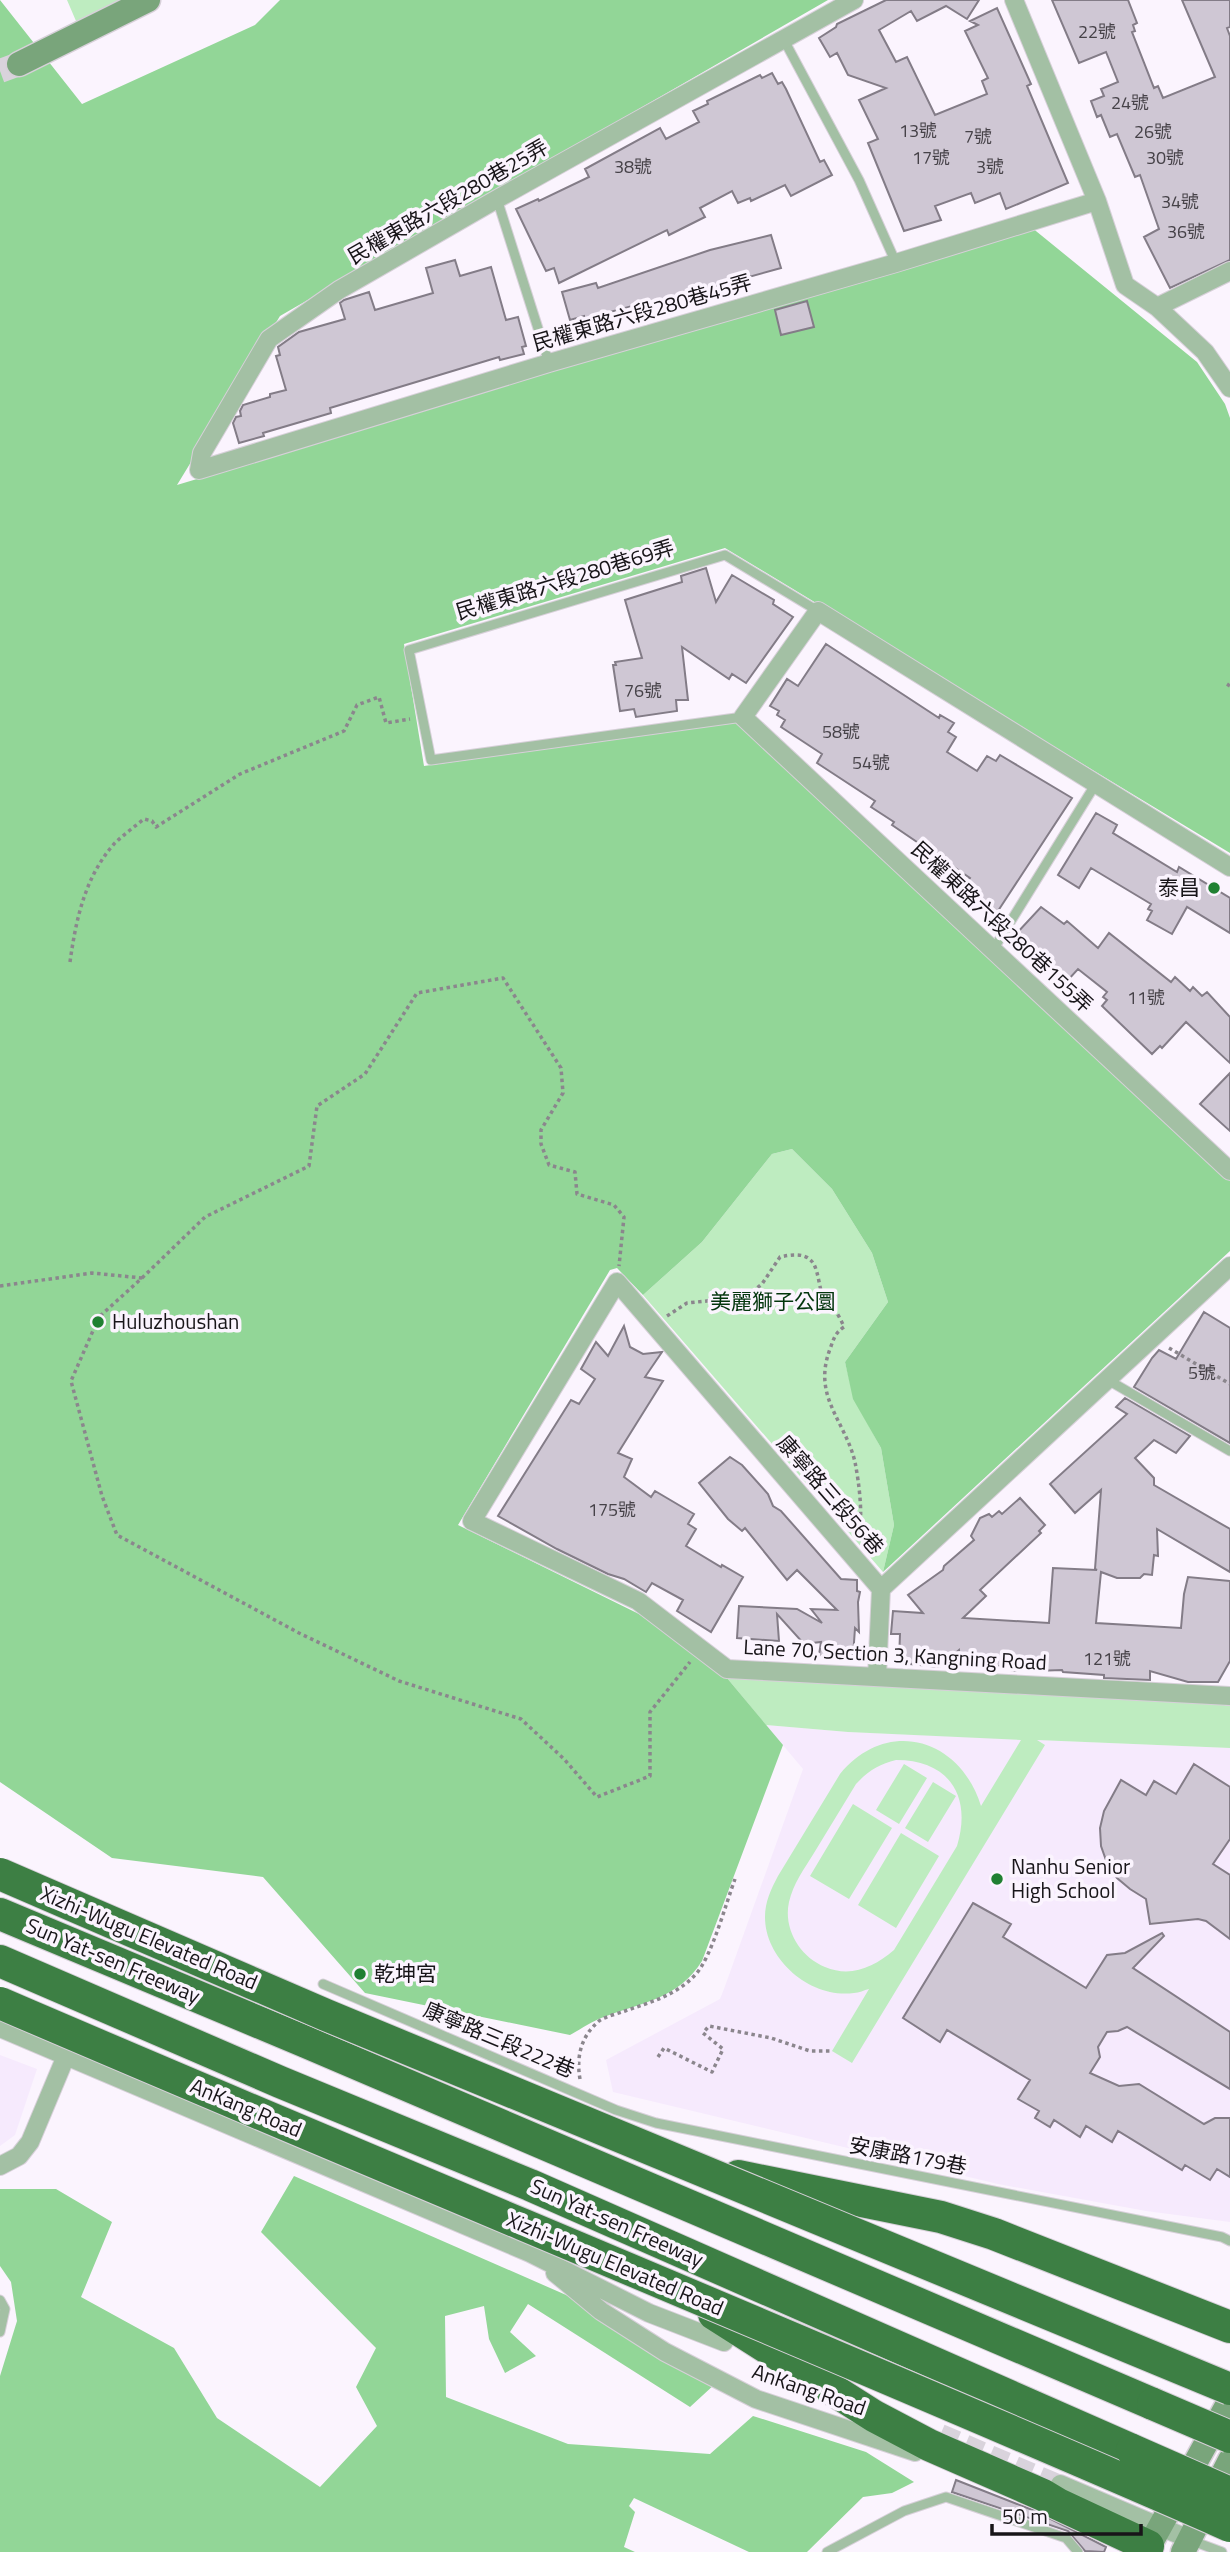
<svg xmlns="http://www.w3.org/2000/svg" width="1230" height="2552" font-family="'Titillium Web','Noto Sans TC',sans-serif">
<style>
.built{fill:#f6eafd}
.green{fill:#beecc0;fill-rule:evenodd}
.forest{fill:#92d697}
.building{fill:#cfc7d4;stroke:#837c87;stroke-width:2}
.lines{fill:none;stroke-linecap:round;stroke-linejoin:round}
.minor-tunnel{stroke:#d9d3dc;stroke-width:18;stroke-dasharray:18 9;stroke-linecap:butt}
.secondary-tunnel{stroke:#d9d3dc;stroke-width:24;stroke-dasharray:24 12;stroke-linecap:butt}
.service-casing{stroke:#d7d0d9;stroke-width:11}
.minor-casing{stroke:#d7d0d9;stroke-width:20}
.secondary-casing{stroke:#d7d0d9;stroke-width:27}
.motorway-casing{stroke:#d7d0d9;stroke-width:34}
.path{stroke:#8b868d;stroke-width:3.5;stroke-dasharray:3.5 3.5;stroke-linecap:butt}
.service{stroke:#a3c0a4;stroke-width:9}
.minor{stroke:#a3c0a4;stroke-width:18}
.secondary{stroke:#79a57b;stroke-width:24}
.motorway{stroke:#3d7f44;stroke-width:32}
.motorway-bridge-casing{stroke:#d7d0d9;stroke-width:34;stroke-linecap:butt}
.motorway-bridge{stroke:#3d7f44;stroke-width:32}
.poi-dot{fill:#208032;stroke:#fbf4fe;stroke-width:2.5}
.labels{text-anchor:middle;stroke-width:7;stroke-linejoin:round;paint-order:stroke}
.number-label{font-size:18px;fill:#464248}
.street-label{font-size:21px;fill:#181519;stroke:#fbf4fe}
.poi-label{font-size:21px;fill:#181519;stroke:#fbf4fe;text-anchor:start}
.park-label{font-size:21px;fill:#02350c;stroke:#fbf4fe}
</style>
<rect width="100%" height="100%" fill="#fbf4fe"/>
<!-- built -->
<path class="built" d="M766,1725l82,7 382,16v474l-84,-11 -148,-27 -385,-92 -7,-32 114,-61 4,-10 79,-220z
M0,2055l37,14 -22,66 -15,11z"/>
<!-- green -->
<path class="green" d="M67,0h56l-44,28z
M792,1149l40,40 40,64 16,49 -43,60 9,37 27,49 13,77 -11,47 -240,-277 59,-53 70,-88z
M727,1678l491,26 12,2v42l-193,-8 8,5 -193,318 -20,-12 37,-62c-5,1 -10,4 -15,4 -43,6 -89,-33 -89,-76 0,-15 6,-28 13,-41l62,-102c47,-57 120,-36 141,32l40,-66 -173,-8 -82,-7zM896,1760c54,0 76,37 61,86l-63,104c-20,17 -43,28 -69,17 -25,-10 -42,-38 -36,-65 4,-18 15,-33 25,-49 14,-23 28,-46 42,-69 12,-13 23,-20 40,-24z
M904,1764l23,14 -28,46 -23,-14z
M933,1782l23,14 -28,46 -23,-14z
M853,1804l39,24 -43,71 -39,-23z
M901,1833l38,23 -43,72 -38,-23z"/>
<!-- forest -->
<path class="forest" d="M0,0l82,104 173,-79 25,-25h548l-548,316 -103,169 854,-258 166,135 28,42 5,14v435l-505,-305 -321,96 20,122 312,-44 494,457v72l-347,321 11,-47 -13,-77 -28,-49 -8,-37 43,-60 -16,-49 -40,-64 -40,-40 -20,5 -70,88 -59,53 -26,-27 -7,2 -152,255 181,89 88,64 56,67 -81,216c-24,38 -59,41 -98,56 -12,4 -23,12 -34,18l-205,-42 -102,-116 -151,-19 -112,-76z
M294,2176l295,129 126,79 -25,23 -162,-103 -18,28 26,24 -31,17 -16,-34 -5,-33 -39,10 1,81 122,47 142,10 43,-38 113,36 48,30 -22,11 -29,4 -56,55h-58l-115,-54 -5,8 6,6 -11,35 11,5h-635v-176l17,-55 -6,-39 -11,-16v-77h56l56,33 -31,75 93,51 43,70 103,69 57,-61 -21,-39 20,-39 -115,-116z"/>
<!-- building -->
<path class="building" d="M886,0h93l-12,19 -21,-13 -29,15 -6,-10 -32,19 17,32 11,-5 28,58 52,-21 -5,-13 6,-3 -23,-47 13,-6 -8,-4 27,-13 34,76 -4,2 41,97 -62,26 -6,-16 -25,10 -4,-10 -36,13 6,14 -37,11 -36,-88 10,-4 -19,-39 27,-12 -38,-13 -11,-22 -7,4 -11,-19 17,-11 1,-3z
M1052,0h76l9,23 -4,2 2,6 -3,1 22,56 4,-2 5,12 52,-21 -33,-77h48v27l-3,1 3,8v224l-60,28 -26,-51 15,-8 -19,-54 -5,2 -18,-43 -7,3 -9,-22 -4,2 -6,-16 13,-5 -3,-7 17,-7 -12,-30 -27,11z
M772,73l6,11 4,-2 4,7 34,73 4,-2 8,15 -41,21 -6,-11 -34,16 -1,-3 -12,5 -6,-12 -32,17 5,9 -36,18 -2,-5 -108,53 -5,-15 -8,3 -30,-62 22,-10 1,2 50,-24 -4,-8 75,-41 6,11 33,-17 -6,-11 15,-7 -1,-3 53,-26 2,3z
M771,235l10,33 -140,39 -1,-3 -56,15v-3l-14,4 -8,-28 34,-9 2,5 112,-38z
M455,260l5,16 31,-9 15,53 12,-3 8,29 -4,1 2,7 -24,6 -1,-3 -169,51 1,5 -68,20 1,3 -25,7 -6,-20 3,-6 5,-1 -1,-5 3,-6 27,-8v-3l16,-4 -10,-34 4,-1 -2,-8 21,-15 46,-13 -5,-16 4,-3 25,-8 6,18 58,-17 -7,-25z
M807,301l7,26 -33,8 -6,-25z
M706,568l10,34 16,-27 42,25 -1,4 20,13 -47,66 -14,-9 -3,5 -47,-32 6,53h-12l1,11 -41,6 -2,-8 -14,2 -7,-46h3l-1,-3 27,-4 -17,-58 57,-18 -1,-6z
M826,644l113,74 1,-3 14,8 -6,9 8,5 -9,15 30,19 10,-15 9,5 4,-6 72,43 -76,116 -35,-22 9,-14 -78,-53 2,-3 -23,-15 4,-6 -58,-38 5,-9 -41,-27 4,-7 -8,-5 2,-4 -9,-5 17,-27 11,7z
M1096,813l21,12 -4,8 64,39 2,-5 51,31v35l-43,-26 -15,27 -25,-14 5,-9 -4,-2 3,-5 -60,-36 -12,20 -21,-13z
M1041,907l23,17 3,-3 31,27 11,-15 62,49 4,-5 15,14 3,-4 9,9 5,-4 23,25v46l-44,-41 -24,26 -2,-2 -8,8 -50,-48 5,-6 -4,-3 4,-5 -29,-23 -11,12 -51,-47z
M1230,1073v58l-30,-27z
M1204,1312l26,16v115l-96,-56 18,-29 7,-8 17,9z
M624,1326l6,21 13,7 19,-2 -17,25 18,4 -45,72 14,6 -8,18 27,20 4,-6 39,23 -6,10 8,5 -10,17 35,21 1,-2 21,12 -32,55 -34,-21 6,-11 -31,-17 -6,9 -22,-13 -16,-5 -51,-25 -59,-33 73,-116 8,4 16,-25 -14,-10 15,-27 12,14z
M1125,1398l65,38 -14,17 -22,-13 -19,18 19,20v7l76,44v43l-73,-43 1,27 -4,-1 -2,20 -8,-1 -4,4h-23l-16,-6 -5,51 85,5 3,-34 4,-17 42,4v80l-12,21h-30l-38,-11v9l-46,-2v-3l-41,-3 -1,-2 -29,1 -10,-4 -4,4 -8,-1 -3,-4h-16l-2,3 -30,-7 -1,-12 -20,17 -29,-3 -3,-3 -8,-1 1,-26h-9l2,-23 30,2 -15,-18 35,-25 1,-4 30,-26 -3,-4 9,-18 9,-4 3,3 7,-6 3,3 18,-16 25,27 -6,6 2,2 -61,57 6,6 -23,22 86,5 4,-55 44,2 -2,-1 6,-79 -26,23 -25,-29 77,-70 -11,-7z
M730,1457l12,8 26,29 5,12 8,5 60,68 16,1v11l3,1 -2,10 1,30 -4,-4 -2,29 -34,-2 2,-13 -17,2 -27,-30 2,27 -42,-3 2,-32 58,3 25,14 -11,-14 26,1 -40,-40 -10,10 -42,-52 -3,3 -14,-12 -29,-36z
M1194,1764l36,23v52l-17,25 17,11v64l-24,-18 -8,-2 -48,5 -4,-25 -16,-10 -13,-11 -10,-15 -6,-17 -1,-18 4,-17 17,-31 25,15 8,-14 22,13z
M973,1903l38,21 -8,13 83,51 21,-33 18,-2 37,-20 2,3 -31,32 97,64v57l-103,-62 -9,4 -11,1 -9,15 2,10 -10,16 29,13 20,-2 65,40 11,-6h15v59l-13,-8 -7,11 -25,-15 -3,5 -64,-39 -6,11 -26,-16 -6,11 -26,-17 -4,7 -15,-9 4,-7 -21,-12 12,-19 -83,-50 -7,12 -37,-24z
M956,2480l79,31 71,36 -2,5 -19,-1 -17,-20 -116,-39z"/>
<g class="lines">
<!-- minor-tunnel -->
<path class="minor-tunnel" d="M941,2433l119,51"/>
<!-- secondary-tunnel -->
<path class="secondary-tunnel" d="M0,71l19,-7"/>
<!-- service casing -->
<g class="service-casing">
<path id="service" d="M784,40l75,140 37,83
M497,199l52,164
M743,717l-312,43 -22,-110 316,-95 93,56
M993,950l102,-165
M1108,1380l122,71
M323,1984l293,126 40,13 566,114 8,4
M0,2300l5,9 -5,23
M1190,2540l32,12
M827,2552l77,-41 42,-14 120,41 12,14"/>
</g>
<!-- minor casing -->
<g class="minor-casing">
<path id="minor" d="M854,0l-357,199 -158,91 -70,49 -67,114 -3,17 350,-107 347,-100 201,-62
M1014,0l83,201 28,84 32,22 48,45 25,36
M1157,307l73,-36
M1230,867l-412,-256 -75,106 487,454
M881,1589l-264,-307 -145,239 166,80 89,68 503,27
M881,1589l349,-323
M877,1677l4,-88
M0,2028l530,225 119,60 75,29
M0,2166l19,-10 11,-14 36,-86
M555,2273l46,38 64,41 91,47 159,53
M1060,2484l129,55"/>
</g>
<!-- secondary casing -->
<g class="secondary-casing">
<path id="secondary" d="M19,64l129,-64
M1146,2552l84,-152
M1183,2552l47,-92"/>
</g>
<!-- motorway casing -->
<g class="motorway-casing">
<path id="motorway" d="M0,1914l306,128 847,362
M0,1961l280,121 250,103 602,265
M738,2176l203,41 53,17 236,93
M714,2314l160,102 55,29 114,50 15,9 90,42"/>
</g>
<!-- path -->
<path class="path" d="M1227,684l3,2
M70,962c6,-43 15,-85 44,-118 9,-9 20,-17 30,-25l8,2 4,6 84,-53 104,-43 13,-26 22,-8 7,26 24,-4
M142,1278l63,-61 104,-51 8,-60 48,-32 52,-81 86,-15 58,90 2,25 -22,37v14l8,21 26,7 2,22 37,11 10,12 -5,49
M0,1286l92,-13 50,5 -43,39 -28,64 31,115 15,39 182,98 100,48 122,38 43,40 33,38 53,-21v-64l40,-50
M667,1316l20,-13 59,-6 16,-13 18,-27c43,-10 34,18 44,43 2,6 8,7 12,12 3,4 6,10 8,15 -9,6 -10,11 -14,22 -18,48 15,71 25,113 4,21 8,51 4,71
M1169,1348l61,36
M658,2057l6,-9 48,24 11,-23 -20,-16 6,-7 62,12 39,13h22
M580,2079c-4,-22 1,-43 19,-58 7,-5 18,-7 26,-10 26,-9 52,-16 71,-37 16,-18 30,-71 39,-95"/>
<!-- service -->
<use href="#service" class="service"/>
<!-- minor -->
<use href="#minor" class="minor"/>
<!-- secondary -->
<use href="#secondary" class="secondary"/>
<!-- motorway -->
<use href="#motorway" class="motorway"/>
<!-- motorway-bridge casing -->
<g class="motorway-bridge-casing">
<path id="motorway-bridge" d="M0,1874l326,141 904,374
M0,2003c409,176 822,344 1230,523
M1153,2404l77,33
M1132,2450l98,43"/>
</g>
<!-- motorway-bridge -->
<use href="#motorway-bridge" class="motorway-bridge"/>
</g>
<!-- markers -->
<g class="poi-dot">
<circle cx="1214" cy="888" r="7"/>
<circle cx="98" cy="1322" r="7"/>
<circle cx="997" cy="1879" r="7"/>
<circle cx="360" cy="1974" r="7"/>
</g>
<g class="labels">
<!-- number labels -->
<g class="number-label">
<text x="1097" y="38">22號</text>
<text x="1130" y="109">24號</text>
<text x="918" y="137">13號</text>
<text x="1153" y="138">26號</text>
<text x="978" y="143">7號</text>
<text x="931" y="164">17號</text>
<text x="1165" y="164">30號</text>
<text x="633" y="173">38號</text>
<text x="990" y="173">3號</text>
<text x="1180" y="208">34號</text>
<text x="1186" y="238">36號</text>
<text x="643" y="697">76號</text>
<text x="841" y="738">58號</text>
<text x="871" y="769">54號</text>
<text x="1146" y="1004">11號</text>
<text x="1202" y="1379">5號</text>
<text x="612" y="1516">175號</text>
<text x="1107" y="1665">121號</text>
</g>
<!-- street labels -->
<g class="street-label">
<text transform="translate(448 202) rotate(-30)" y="7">民權東路六段280巷25弄</text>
<text transform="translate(642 313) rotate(-16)" y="7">民權東路六段280巷45弄</text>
<text transform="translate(565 580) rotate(-17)" y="7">民權東路六段280巷69弄</text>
<text transform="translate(1002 927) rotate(43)" y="7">民權東路六段280巷155弄</text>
<text transform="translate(830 1495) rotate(49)" y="7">康寧路三段56巷</text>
<text transform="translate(895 1655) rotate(3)" y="7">Lane 70, Section 3, Kangning Road</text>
<text transform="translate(149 1938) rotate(23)" y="7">Xizhi-Wugu Elevated Road</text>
<text transform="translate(113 1961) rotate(23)" y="7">Sun Yat-sen Freeway</text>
<text transform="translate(499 2040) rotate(23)" y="7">康寧路三段222巷</text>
<text transform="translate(246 2108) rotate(23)" y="7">AnKang Road</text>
<text transform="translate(908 2156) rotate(11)" y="7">安康路179巷</text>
<text transform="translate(617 2223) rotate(24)" y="7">Sun Yat-sen Freeway</text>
<text transform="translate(615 2264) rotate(23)" y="7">Xizhi-Wugu Elevated Road</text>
<text transform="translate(809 2390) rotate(19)" y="7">AnKang Road</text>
</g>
<!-- poi labels -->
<g class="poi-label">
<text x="1200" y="895" text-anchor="end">泰昌</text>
<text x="112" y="1329">Huluzhoushan</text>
<text x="1011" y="1874">Nanhu Senior<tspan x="1011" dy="24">High School</tspan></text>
<text x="374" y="1981">乾坤宮</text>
</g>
<!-- park labels -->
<g class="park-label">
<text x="773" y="1309">美麗獅子公圜</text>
</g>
</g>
<!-- scale -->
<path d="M992 2524v10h149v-10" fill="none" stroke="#181519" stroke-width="3.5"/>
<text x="1002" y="2524" font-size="21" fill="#181519" stroke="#fbf4fe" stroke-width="5" paint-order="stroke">50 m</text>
</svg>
